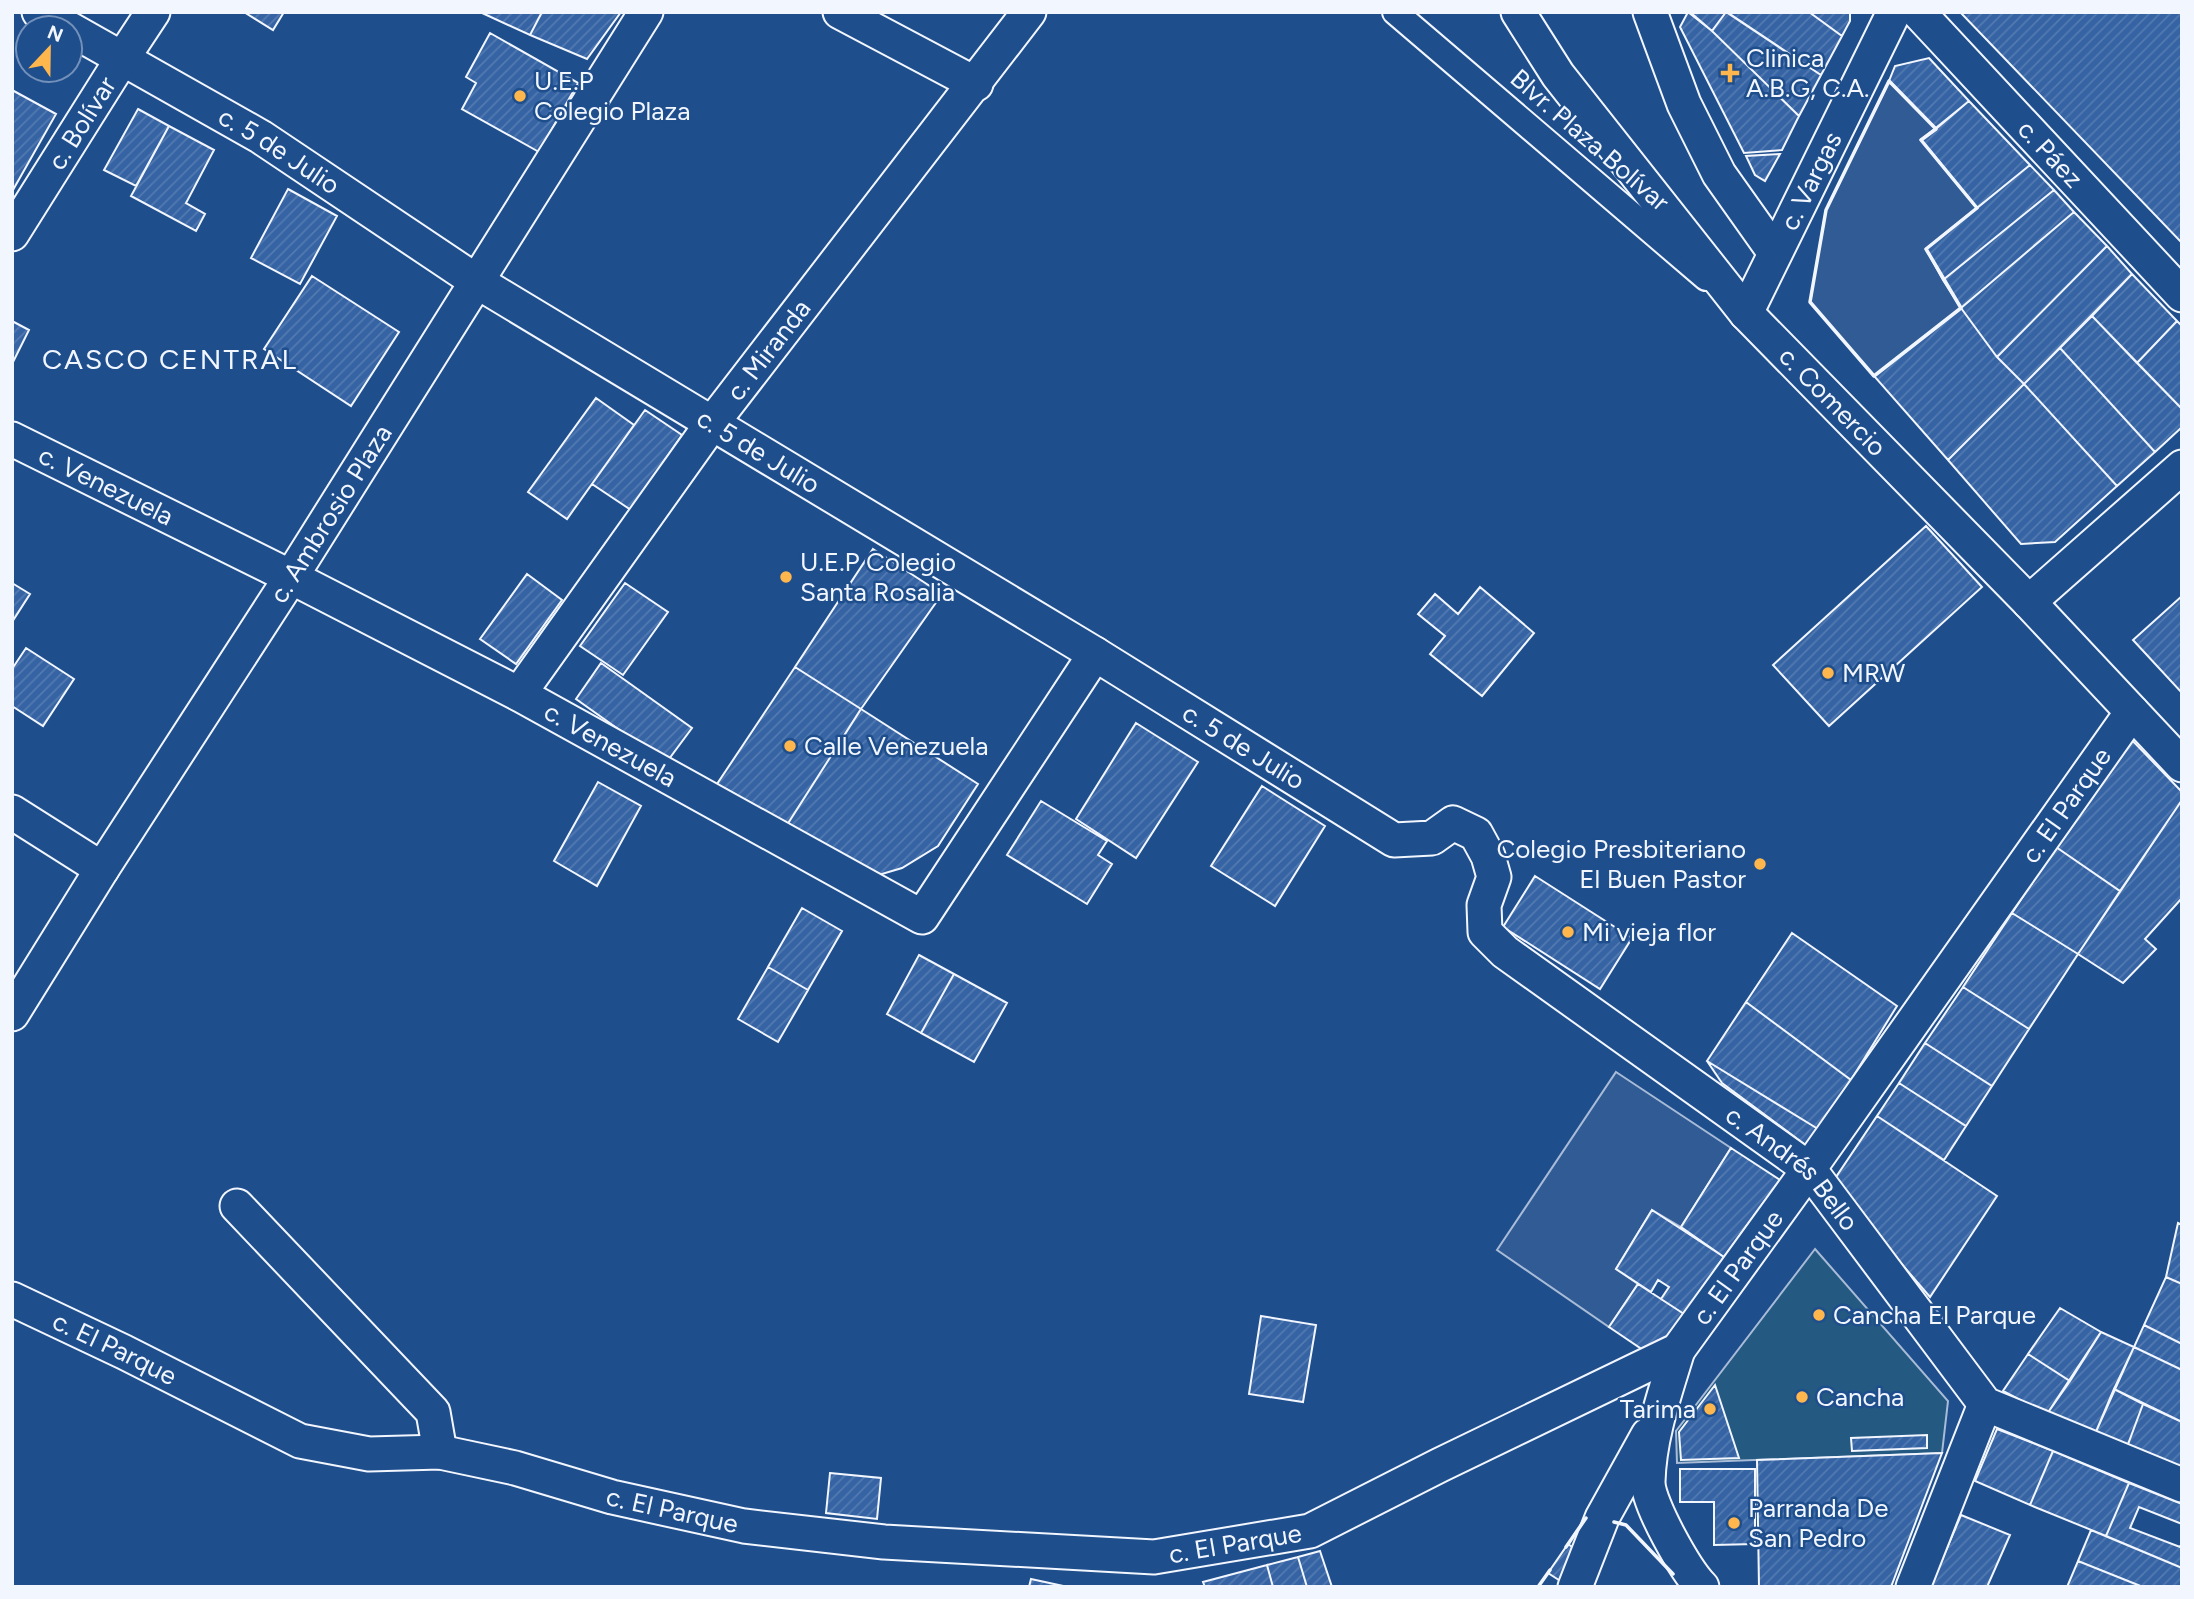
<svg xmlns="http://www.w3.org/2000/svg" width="2194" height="1599" font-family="Figtree,sans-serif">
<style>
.pitch{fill:#245a82;stroke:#a8bbd7;stroke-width:2}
.parking{fill:#305b95;stroke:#a8bbd7;stroke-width:2}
.building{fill:url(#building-hatch);stroke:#f2f6ff;stroke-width:2}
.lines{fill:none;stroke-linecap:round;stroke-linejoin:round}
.pedestrian-casing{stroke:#f2f6ff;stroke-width:28}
.minor-casing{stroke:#f2f6ff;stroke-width:37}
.pedestrian{stroke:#1f4e8c;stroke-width:24}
.minor{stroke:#1f4e8c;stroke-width:33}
.wall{stroke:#f2f6ff;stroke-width:3.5}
.poi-dot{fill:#ffb74d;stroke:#1f4e8c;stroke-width:2.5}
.labels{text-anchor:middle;stroke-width:5;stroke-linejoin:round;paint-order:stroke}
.poi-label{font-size:26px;fill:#f2f6ff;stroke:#1f4e8c;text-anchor:start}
.street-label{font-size:26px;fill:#f2f6ff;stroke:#1f4e8c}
.neighbourhood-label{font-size:28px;letter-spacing:2px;fill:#f2f6ff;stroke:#1f4e8c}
</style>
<defs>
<pattern id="building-hatch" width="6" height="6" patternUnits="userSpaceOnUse" patternTransform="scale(1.75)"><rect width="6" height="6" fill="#3563a3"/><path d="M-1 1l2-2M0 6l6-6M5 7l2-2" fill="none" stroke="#537ab1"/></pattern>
</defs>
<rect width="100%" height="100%" fill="#1f4e8c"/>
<!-- pitch -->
<path class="pitch" d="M1815,1249l133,152 -6,52 -265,10 -1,-32z"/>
<!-- parking -->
<path class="parking" d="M1889,81l47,48 -14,11 55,68 -51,41 35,59 -87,68 -64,-74 16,-92z
M1616,1072l115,76 -50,79 -29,-17 -36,59 22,15 -29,43 -112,-77z"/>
<!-- building -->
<path class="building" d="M244,12h40l-11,18z
M480,12h62l-12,23z
M542,12h79l-34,47 -57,-24z
M1688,12l24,19 87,85 -17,34 -38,3 -64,-126z
M1690,12h36l-14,19z
M1726,12l95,63 -22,41 -87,-85z
M1727,12h82l33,24 -21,39z
M1809,12h41v9l-8,15z
M1960,12h222v231z
M490,33l88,50 -39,69 -77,-43 14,-26 -10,-6z
M1929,58l40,43 -33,28 -47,-48 6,-15z
M12,90l44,24 -43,76h-1z
M1969,101l61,64 -53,43 -56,-68z
M138,109l31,17 -33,60 -32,-16z
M169,126l45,24 -28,53 19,11 -9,17 -65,-35z
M1780,154l-15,27 -10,-6 -9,-19z
M2030,165l24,25 -111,90 -17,-31z
M288,189l49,27 -37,68 -49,-26z
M2054,190l20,22 -113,96 -18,-28z
M2074,212l33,34 -110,111 -36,-49z
M2107,246l25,28 -108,110 -27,-27z
M2132,274l45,47 -40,42 -45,-47z
M312,276l87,56 -48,74 -87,-57z
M1961,308l36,49 27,27 -76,76 -74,-84z
M2092,316l90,93v18l-27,25 -95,-104z
M12,321l17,9 -17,34z
M2177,321l5,5v83l-45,-46z
M2060,348l95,104 -38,34 -93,-102z
M2024,384l93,102 -62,56 -34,2 -73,-84z
M596,398l38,27 -67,94 -39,-27z
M645,410l37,25 -51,75 -39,-26z
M1926,526l56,61 -153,139 -56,-61z
M873,549l69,45 -81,115 -66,-42z
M527,574l35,26 -46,64 -36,-25z
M12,583l18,11 -18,28z
M625,583l43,29 -45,63 -43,-29z
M1480,587l54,46 -52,63 -52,-42 15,-18 -27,-22 17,-20 23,20z
M2182,596v97l-49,-53z
M26,648l48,31 -31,47 -31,-20v-37z
M601,663l91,65 -26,35 -90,-64z
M795,667l66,42 -74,116 -70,-41z
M861,709l117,75 -40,62 -36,22 -30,9 -85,-52z
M1136,723l62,39 -62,96 -60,-39z
M2129,737l53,55v8l-62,91 -64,-44z
M598,782l43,24 -44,80 -43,-25z
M1262,786l63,40 -50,80 -64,-40z
M2182,800v98l-37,41 11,10 -33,34 -45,-29z
M1041,801l66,40 -9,14 14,9 -25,40 -80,-49z
M2056,847l64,44 -42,63 -66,-41z
M1535,876l97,62 -32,51 -97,-62z
M802,908l40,23 -34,59 -40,-23z
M2012,913l66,41 -49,75 -66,-42z
M1792,933l105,73 -46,74 -105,-78z
M919,955l35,19 -33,59 -34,-19z
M768,967l40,23 -30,52 -40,-23z
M954,974l53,29 -33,59 -53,-29z
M1963,987l66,42 -37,57 -67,-43z
M1746,1002l105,78 -33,49 -111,-68z
M1925,1043l67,43 -26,40 -67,-43z
M1707,1061l111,68 -11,17 -85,-63z
M1899,1083l67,43 -22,34 -67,-44z
M1877,1116l120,80 -67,101 -98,-114z
M1731,1148l49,32 -56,77 -43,-30z
M1652,1210l72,47 -40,57 -23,-15 8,-12 -11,-7 -7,12 -35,-23z
M2178,1223l4,2v59l-16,-7z
M2166,1277l16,7v60l-38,-19z
M1638,1284l46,30 -29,44 -46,-31z
M2060,1308l41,24 -31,49 -42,-27z
M1261,1316l55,9 -13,77 -54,-8z
M2144,1325l38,19v26l-48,-23z
M2101,1332l33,15 -39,87 -48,-20z
M2134,1347l48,23v52l-68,-33z
M2028,1354l42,27 -23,33 -44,-23z
M1715,1385l24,73 -58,2 -2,-28z
M2114,1389l29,15 -16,43 -32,-13z
M2143,1404l39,18v48l-55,-23z
M1997,1429l56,22 -23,54 -55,-24z
M1927,1435v13l-75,3 -1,-13z
M2053,1451l76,32 -23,53 -76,-31z
M1942,1453l-51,134h-132l-2,-127z
M1680,1469h75v75l-41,1v-43h-34z
M830,1473l51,5 -4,41 -51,-6z
M2129,1483l53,21v20l-43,-17 -9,21 50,19 2,-4v25l-76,-32z
M1961,1515l49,20 -23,52h-53l-3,-1z
M2091,1530l91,38v19h-39l-65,-26z
M1568,1544l17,12 -20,28 -17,-11z
M1320,1551l12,36h-25l-9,-30z
M1298,1557l9,30h-34l-6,-22z
M2078,1561l65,26h-76z
M1267,1565l6,22h-68l-2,-5z
M1031,1579l37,8h-39z"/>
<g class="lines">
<!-- pedestrian casing -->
<g class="pedestrian-casing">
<path id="pedestrian" d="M1395,12l311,266"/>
</g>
<!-- minor casing -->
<g class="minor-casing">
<g id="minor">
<path d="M39,12l28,16"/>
<path d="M840,12l136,72"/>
<path id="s1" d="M1518,12l40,63 188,238 283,289 153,163"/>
<path d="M1650,12l34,92 35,70 56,79"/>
<path id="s2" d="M1918,12l264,283"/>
<path id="s3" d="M70,29l191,108 215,144 619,373 299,186 38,-2 21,-15 23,11 12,22 6,21 -10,28 1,27 20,20 304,217 176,235 197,81"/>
<path id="s4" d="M12,234l110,-175 31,-47"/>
<path id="s5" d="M1746,313l148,-301"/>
<path id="s6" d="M12,439l279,138 228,117 403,223 173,-263"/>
<path d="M2029,602l153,-135"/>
<path id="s7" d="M519,694l194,-272 316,-410"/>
<path d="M12,812l90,57"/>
<path id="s8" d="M12,1014l90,-145 189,-292 355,-565"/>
<path d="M237,1206l196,206 7,40"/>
<path id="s9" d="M12,1299l112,53 176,89 69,13 71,-2 75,16 97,29 132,29 140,16 270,15 156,-26 130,-66 238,-115 131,-181 323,-457"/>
<path d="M1678,1350c-13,43 -29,87 -30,132 0,22 38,89 54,105"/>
<path d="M1575,1587l27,-69 46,-83"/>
<path d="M1913,1587l72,-183"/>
</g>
</g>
<!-- pedestrian -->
<use href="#pedestrian" class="pedestrian"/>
<!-- minor -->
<use href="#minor" class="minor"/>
<!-- wall -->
<path class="wall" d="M1889,81l47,48 -15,11 56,68 -51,41 35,59 -87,68 -64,-74 16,-92z
M1614,1522l12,3 47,49
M1566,1547l20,-29
M1538,1587l12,-17"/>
</g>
<!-- markers -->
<g class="poi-dot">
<path d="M1726.5 62.5h7v7h7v7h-7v7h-7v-7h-7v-7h7z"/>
<circle cx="520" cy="96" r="7"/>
<circle cx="786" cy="577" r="7"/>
<circle cx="1828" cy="673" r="7"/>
<circle cx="790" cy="746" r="7"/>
<circle cx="1760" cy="864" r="7"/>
<circle cx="1568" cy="932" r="7"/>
<circle cx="1819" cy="1315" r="7"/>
<circle cx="1802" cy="1397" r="7"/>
<circle cx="1710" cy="1409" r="7"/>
<circle cx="1734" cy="1523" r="7"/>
</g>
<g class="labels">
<!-- poi labels -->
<g class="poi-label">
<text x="1746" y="67">Clinica<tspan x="1746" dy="30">A.B.G, C.A.</tspan></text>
<text x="534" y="90">U.E.P<tspan x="534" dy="30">Colegio Plaza</tspan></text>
<text x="800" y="571">U.E.P Colegio<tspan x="800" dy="30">Santa Rosalia</tspan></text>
<text x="1842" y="682">MRW</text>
<text x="804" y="755">Calle Venezuela</text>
<text x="1746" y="858" text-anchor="end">Colegio Presbiteriano<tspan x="1746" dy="30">El Buen Pastor</tspan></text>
<text x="1582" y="941">Mi vieja flor</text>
<text x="1833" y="1324">Cancha El Parque</text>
<text x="1816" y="1406">Cancha</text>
<text x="1696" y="1418" text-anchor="end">Tarima</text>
<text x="1748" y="1517">Parranda De<tspan x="1748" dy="30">San Pedro</tspan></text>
</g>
<!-- street labels -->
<g class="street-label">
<text dy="9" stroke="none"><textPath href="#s4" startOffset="131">c. Bolívar</textPath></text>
<text transform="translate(1590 140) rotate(41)" y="9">Blvr. Plaza Bolívar</text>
<text dy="9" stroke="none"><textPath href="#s3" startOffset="242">c. 5 de Julio</textPath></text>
<text dy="9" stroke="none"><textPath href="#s2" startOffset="194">c. Páez</textPath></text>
<text dy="9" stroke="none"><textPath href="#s5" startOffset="147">c. Vargas</textPath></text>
<text dy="9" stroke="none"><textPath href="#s7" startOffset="425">c. Miranda</textPath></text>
<text dy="9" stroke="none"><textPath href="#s1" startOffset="502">c. Comercio</textPath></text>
<text dy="9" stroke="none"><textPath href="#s3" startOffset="808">c. 5 de Julio</textPath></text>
<text dy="9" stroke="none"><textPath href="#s6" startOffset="105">c. Venezuela</textPath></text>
<text dy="9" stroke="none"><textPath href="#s8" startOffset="593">c. Ambrosio Plaza</textPath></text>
<text dy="9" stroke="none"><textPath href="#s6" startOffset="672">c. Venezuela</textPath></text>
<text dy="9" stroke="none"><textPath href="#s3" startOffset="1376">c. 5 de Julio</textPath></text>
<text dy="9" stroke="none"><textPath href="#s9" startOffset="2424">c. El Parque</textPath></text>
<text dy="9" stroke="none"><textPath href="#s3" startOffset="2135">c. Andrés Bello</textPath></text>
<text dy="9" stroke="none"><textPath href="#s9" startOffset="1857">c. El Parque</textPath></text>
<text dy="9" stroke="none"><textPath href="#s9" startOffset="114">c. El Parque</textPath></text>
<text dy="9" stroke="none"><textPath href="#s9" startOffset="702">c. El Parque</textPath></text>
<text dy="9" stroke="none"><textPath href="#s9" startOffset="1269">c. El Parque</textPath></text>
</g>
<!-- neighbourhood labels -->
<g class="neighbourhood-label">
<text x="170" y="369">CASCO CENTRAL</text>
</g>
</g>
<!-- border -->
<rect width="2194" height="1599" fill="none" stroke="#f2f6ff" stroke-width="28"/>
<!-- north arrow -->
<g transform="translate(49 49) rotate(22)"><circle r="33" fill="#1f4e8c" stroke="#7391ba" stroke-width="2"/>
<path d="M0-5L12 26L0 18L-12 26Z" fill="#ffb74d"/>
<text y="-10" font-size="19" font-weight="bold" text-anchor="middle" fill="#f2f6ff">N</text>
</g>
</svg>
